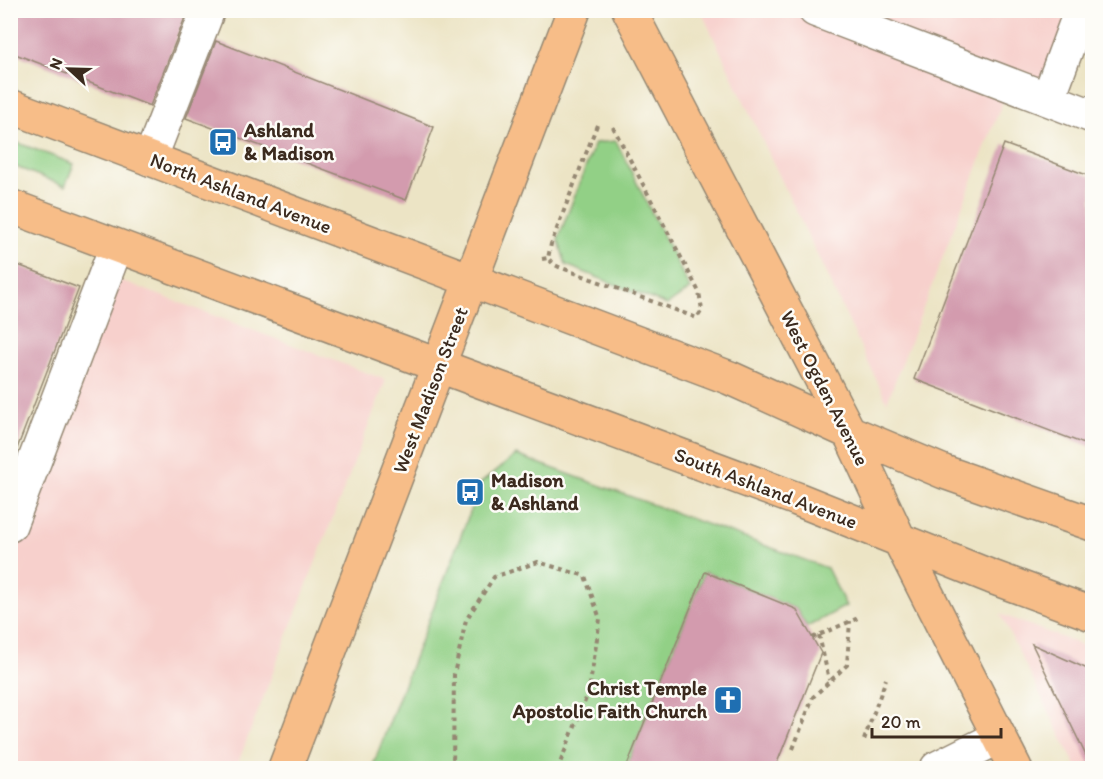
<svg xmlns="http://www.w3.org/2000/svg" width="1103" height="779" font-family="Itim,sans-serif">
<style>
.built{fill:#f7d0cc}
.green{fill:#92d086;stroke:#667d52;stroke-width:1.5}
.building{fill:#d39bae}
.lines{fill:none;stroke-linecap:round;stroke-linejoin:round}
.minor-casing{stroke:#948772;stroke-width:36}
.major-casing{stroke:#948772;stroke-width:36}
.path{stroke:#948772;stroke-width:4;stroke-dasharray:4.5 4.5;stroke-linecap:butt}
.minor{stroke:#fff;stroke-width:33}
.major{stroke:#f7bd88;stroke-width:33}
.labels{text-anchor:middle;stroke-width:5;stroke-linejoin:round;paint-order:stroke}
.poi-label{font-size:20px;font-weight:bold;fill:#3b2a1e;stroke:#fdfcf7;text-anchor:start}
.street-label{font-size:20px;fill:#3b2a1e;stroke:#fdfcf7}
</style>
<rect width="100%" height="100%" fill="#fdfcf7"/>
<filter id="ink" filterUnits="userSpaceOnUse"><feTurbulence type="fractalNoise" baseFrequency=".0167" numOctaves="2"/><feDisplacementMap in="SourceGraphic" scale="12" xChannelSelector="R" yChannelSelector="G"/><feConvolveMatrix kernelMatrix="1 2 1 2 8 2 1 2 1" color-interpolation-filters="sRGB"/></filter>
<filter id="wash" filterUnits="userSpaceOnUse"><feTurbulence type="fractalNoise" baseFrequency=".008" numOctaves="4" result="noise"/><feDisplacementMap in="SourceGraphic" scale="24" xChannelSelector="R" yChannelSelector="G"/><feGaussianBlur stdDeviation="1.35" result="paint"/><feColorMatrix in="noise" values="0 0 0 0 0 0 0 0 0 0 0 0 0 0 0 0 0 1.4 0 .05"/><feComposite in="paint" operator="in"/></filter>
<g filter="url(#wash)">
<rect width="100%" height="100%" fill="#ece4c5"/>
<!-- built -->
<path class="built" d="M701,11h380l-33,88 -39,-14 -122,317z
M106,275l280,105 -150,388h-225l-1,-243z
M1000,614l92,35v119h-15z"/>
<!-- green -->
<path class="green" d="M10,140l64,24 -9,22 -54,-21z
M616,141l74,148 -23,16 -101,-40 -8,-26 37,-96z
M516,455l311,113 19,38 -39,21 -11,-18 -91,-37 -79,196h-254l109,-285z"/>
<g id="blocks">
<!-- building -->
<path class="building" d="M10,10h178l-38,96 -140,-54z
M216,41l218,86 -28,73 -220,-82z
M1004,144l88,33v270l-178,-68z
M10,262l69,26 -66,171 -3,-1z
M705,572l91,37 25,44 -46,115h-149z
M1032,644l60,27v97z"/>
</g>
</g>
<g filter="url(#ink)">
<use href="#blocks" fill-opacity="0" stroke="#948772" stroke-width="1.5"/>
<g class="lines">
<!-- minor casing -->
<g class="minor-casing">
<path id="minor" d="M815,10l277,106
M1048,99l33,-89
M150,159l58,-149
M10,525l106,-278
M937,768l62,-31"/>
</g>
<!-- major casing -->
<g class="major-casing">
<path id="major" d="M629,10l220,422 50,107 116,229
M10,106l720,272 119,54 95,40 148,52
M10,206l787,293 195,78 100,37
M285,768l289,-758"/>
</g>
<!-- path -->
<path class="path" d="M597,125l-46,119 -3,14 5,6 6,3 138,51 5,-8 -3,-18 -87,-167
M542,259l6,-1
M819,635l10,45
M812,638l46,-20
M864,740l22,-61
M793,749l20,-52 34,-32 3,-44
M453,768l1,-94 12,-54 28,-43 44,-15 47,14 15,43 -11,72 -31,77"/>
<!-- minor -->
<use href="#minor" class="minor"/>
<!-- major -->
<use href="#major" class="major"/>
</g>
</g>
<!-- icons -->
<defs>
<g id="bus-square" transform="scale(1.5)"><rect x="-9" y="-9" width="18" height="18" rx="4" fill="#1f6fb2" stroke="#fdfcf7"/><path d="M-5-6H5V4H4V6H2V4H-2V6H-4V4H-5ZM-3.5-4V0h7V-4ZM-3.5 1.2v1.5H-2V1.2ZM2 1.2v1.5H3.5V1.2Z" fill="#fff"/></g>
<g id="church-square" transform="scale(1.5)"><rect x="-9" y="-9" width="18" height="18" rx="4" fill="#1f6fb2" stroke="#fdfcf7"/><path d="M-1.2-6h2.4v3.5h3.3v2.4h-3.3V6h-2.4V-.1h-3.3v-2.4h3.3Z" fill="#fff"/></g>
</defs>
<g fill-rule="evenodd">
<use href="#bus-square" x="223" y="142"/>
<use href="#bus-square" x="470" y="492"/>
<use href="#church-square" x="728" y="700"/>
</g>
<g class="labels">
<!-- poi labels -->
<g class="poi-label">
<text x="244" y="137">Ashland<tspan x="244" dy="23">&amp; Madison</tspan></text>
<text x="491" y="487">Madison<tspan x="491" dy="23">&amp; Ashland</tspan></text>
<text x="707" y="695" text-anchor="end">Christ Temple<tspan x="707" dy="23">Apostolic Faith Church</tspan></text>
</g>
<!-- street labels -->
<g class="street-label">
<text transform="translate(241 193) rotate(21)" y="7">North Ashland Avenue</text>
<text transform="translate(825 388) rotate(63)" y="7">West Ogden Avenue</text>
<text transform="translate(430 390) rotate(-69)" y="7">West Madison Street</text>
<text transform="translate(766 488) rotate(21)" y="7">South Ashland Avenue</text>
</g>
</g>
<!-- margin -->
<rect width="1103" height="779" fill="none" stroke="#fdfcf7" stroke-width="36"/>
<!-- north arrow -->
<g transform="translate(69 69) rotate(292)" stroke="#fdfcf7" stroke-width="4.5" paint-order="stroke">
<path d="M0-4.5L10 22L0 15L-10 22Z" fill="#3b2a1e"/>
<text y="-9" font-size="16" font-weight="bold" text-anchor="middle" fill="#3b2a1e">N</text>
</g>
<!-- scale -->
<path d="M872 728v9h129v-9" fill="none" stroke="#3b2a1e" stroke-width="3"/>
<text x="881" y="728" font-size="18" fill="#3b2a1e" stroke="#fdfcf7" stroke-width="4.5" paint-order="stroke">20 m</text>
</svg>
